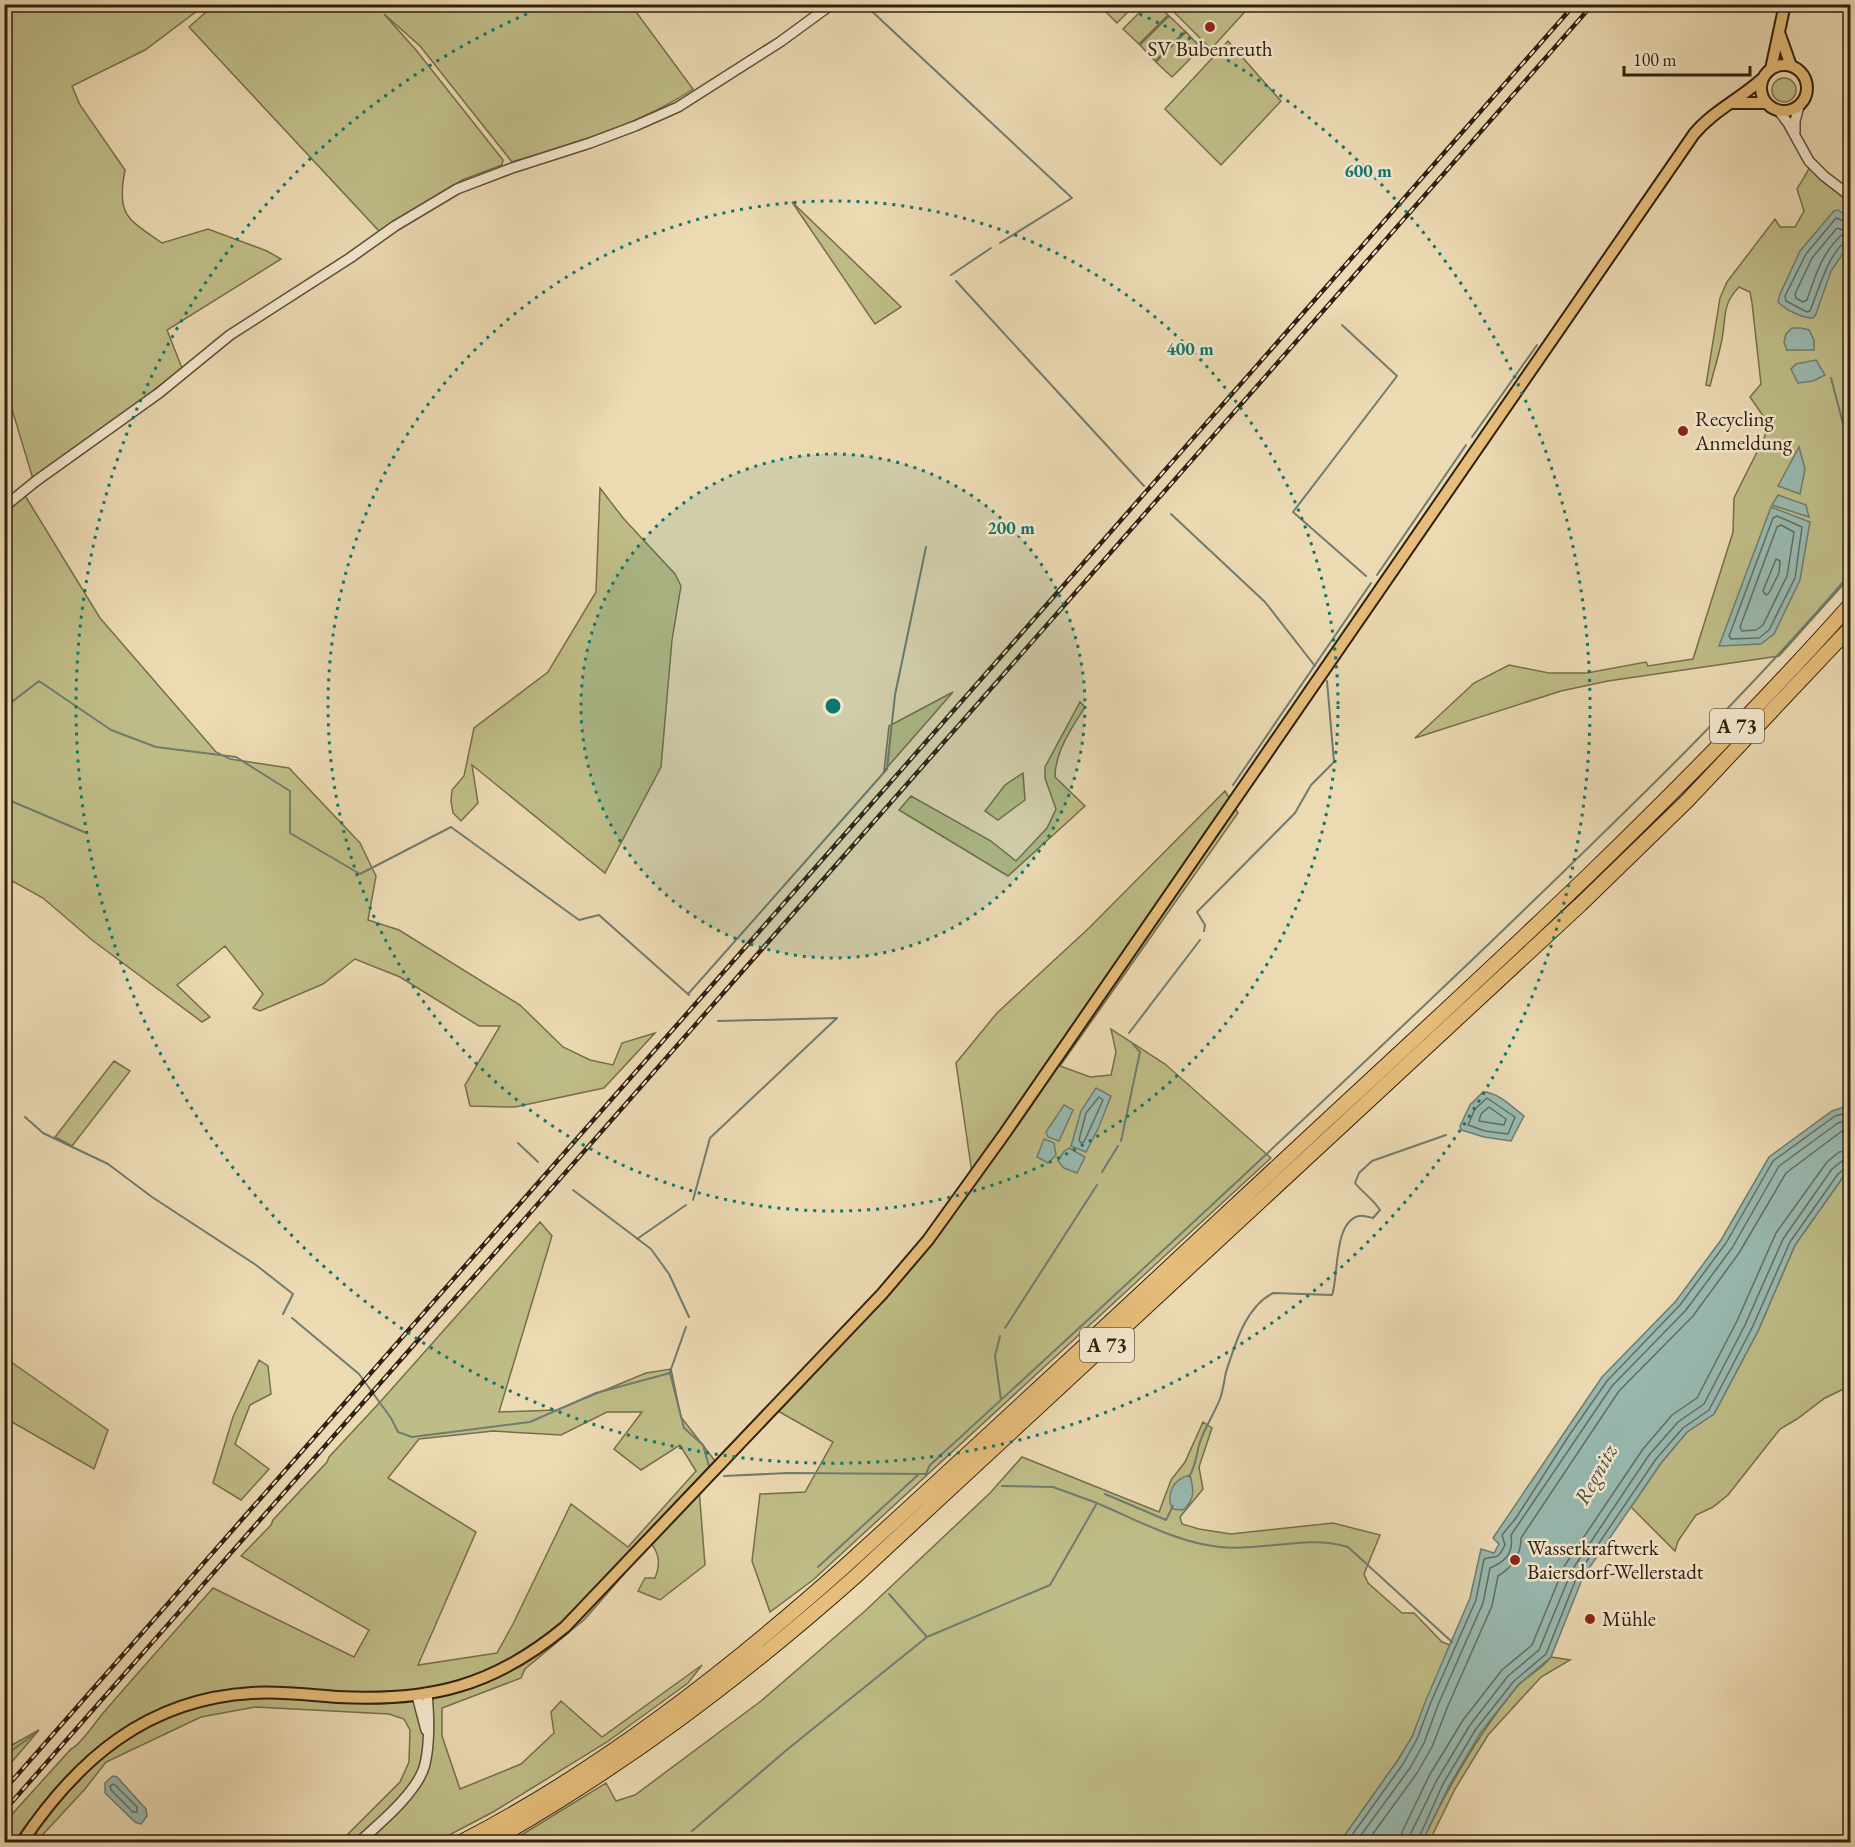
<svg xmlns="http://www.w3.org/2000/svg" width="1855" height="1847" font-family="'EB Garamond',serif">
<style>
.green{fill:#bfbd87;stroke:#776e4b;stroke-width:1.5;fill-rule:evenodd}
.water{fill:#99bab1;stroke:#6f7c70;stroke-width:1.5}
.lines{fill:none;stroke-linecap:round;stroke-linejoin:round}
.shore{stroke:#646d60;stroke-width:1.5}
.stream{stroke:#6f7c70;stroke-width:2}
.minor-casing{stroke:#5e4e38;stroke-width:12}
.major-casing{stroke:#2f200f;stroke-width:14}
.highway-casing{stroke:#2f200f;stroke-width:16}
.minor{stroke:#f3e7ce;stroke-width:9}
.major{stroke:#e6bd7a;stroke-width:10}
.highway{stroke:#e6bd7a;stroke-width:14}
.rail-casing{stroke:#2f200f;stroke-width:4.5}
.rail{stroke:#f3e7ce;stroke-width:2;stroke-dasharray:7;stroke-linecap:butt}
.ring{fill:none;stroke:#0f766e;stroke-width:3;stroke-dasharray:3 6}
.poi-dot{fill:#8f2418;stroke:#f3e7ce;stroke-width:2}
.labels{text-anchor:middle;stroke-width:5;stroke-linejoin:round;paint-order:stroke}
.shield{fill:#f3e7ce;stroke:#6a5c48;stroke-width:1.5}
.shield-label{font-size:20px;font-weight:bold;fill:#2f200f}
.poi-label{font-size:21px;fill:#2f200f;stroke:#f3e7ce;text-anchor:start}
.water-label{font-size:22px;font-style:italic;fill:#4f4e40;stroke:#f3e7ce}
.centre{fill:#0f766e;stroke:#f3e7ce;stroke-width:3}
.ring-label{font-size:18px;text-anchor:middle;font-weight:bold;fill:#0f766e;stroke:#f3e7ce;stroke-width:5;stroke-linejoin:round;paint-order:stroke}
</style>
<rect width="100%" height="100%" fill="#ecdab3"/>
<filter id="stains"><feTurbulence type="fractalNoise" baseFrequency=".00333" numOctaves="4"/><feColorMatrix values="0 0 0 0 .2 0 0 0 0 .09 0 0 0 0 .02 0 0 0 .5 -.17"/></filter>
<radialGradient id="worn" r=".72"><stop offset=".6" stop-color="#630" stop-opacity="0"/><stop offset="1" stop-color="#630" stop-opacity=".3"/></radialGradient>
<!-- green -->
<path class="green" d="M215,4l416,1 62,84c-54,36 -119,54 -181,73l-92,-116 -36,-32 32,36 87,110 -1,5 -40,15 -83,51 -190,-204z
M4,5h201l-60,45 -73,36 8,19 45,65c-9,46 3,49 37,73l46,-14 59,22 14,8 -114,71 15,38 -81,63 -68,48 -28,-93z
M1104,5v-1l31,1 -18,18 -16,-16z
M1147,5h11l10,10 -29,29 -16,-15z
M1167,5h84l-40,44z
M1169,16l16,15 -30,30 -15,-16z
M1186,32l15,16 -29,29 -16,-15z
M1228,41l53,60 -60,64 -56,-56z
M1772 90a12 12 0 1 1 24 0a12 12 0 1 1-24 0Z
M1810,167l40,31v379l-71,79 -171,25 -47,10 -146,47 59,-55 35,-18 40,8h38l59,-11 2,4 45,-7 40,-127 1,-34 31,-62 1,-16 -16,-23 11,-13 -9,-81 -2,-11 -11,-5c-17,17 -13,31 -17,52 -3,16 -8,31 -12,47l-4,-1 14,-87 7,-16 48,-63 5,8h15l9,-16 -7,-22z
M792,202l109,105 -26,17z
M600,488l23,30 52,56 6,12 -9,54 -11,127 -56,106 -133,-108 6,38 -17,18 -8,-8 -2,-12 1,-11 12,-14 10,-48 74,-56 48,-80z
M21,489l79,129 116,134 14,7 59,9 71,75 16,33 -8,44 31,10 121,75 43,42 27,13 23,5 9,-22 33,-10 -51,55 -89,19 -45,-1 -5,-21 35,-59h-21l-79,-49 -45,-18 -32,25 -63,27 -7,-3 10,-14 -38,-48 -48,39 33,32 -8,5 -110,-82 -49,-42 -38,-21 -1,-374z
M953,692l-69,79 5,-45z
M1080,702l5,5c-13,20 -30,45 -30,70l30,29 -77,70 -109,-66 12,-14 80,45 25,20 31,-33 9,-19 -11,-31v-11z
M1023,773l2,27 -27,20 -13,-9 20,-26z
M1225,791l13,22 -178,253 30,11 21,-2 5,-23 -5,-23 54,35 106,94 -458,422 -43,32 -18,-51 8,-67 45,-2 28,-50 -57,-32 154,-167 43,-63 -17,-117 41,-50 92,-85z
M114,1061l16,10 -58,75 -17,-9z
M1850,1171v215l-25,12 -28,21 -17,10 -52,66 -15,12 -17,8 -18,26 -3,10 -44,-44 30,-44 26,-31 27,-18 44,-83 37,-86 48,-68z
M540,1222l12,14 -53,176 58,-2 89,-37 25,-4 10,48 38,49 -20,23 6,76 -45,35 -22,-9 7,-13h10c5,-13 5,-23 -4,-35l-66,76 -60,50 -4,9 -79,30v28l18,53 61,-25 33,-31 -3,-21 10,-11 41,36 100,-72 -14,18 -81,59 -114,70 -57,30h-96l60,-60 9,-20 1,-32 -6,-11 -15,-5 -134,-7 -54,10 -95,45 -21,27 -49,53h-31v-20l66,-73c9,-3 25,-28 33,-37 36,-42 73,-83 109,-124l141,69 15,-27 -128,-74 30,-31 2,-5 54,-58 2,-5 52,-56zM607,1412h35l-28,37 27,21 39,-25 16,26 -68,76 -57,-43 -58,120 -16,29 -79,12 58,-133 -88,-54 31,-39 74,-8 68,4z
M4,1357l104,73 -14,39 -89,-51z
M259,1360l9,6 3,28 -21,11 -15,39 34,25 -28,31 -28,-17 20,-66z
M1203,1422l9,6 -13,39 4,22 -23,28 2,7 17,5 32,5 102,-11 47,12 -16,39 4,9 34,30h12l28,29 8,3 -38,92 -14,23 -58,82h-830l96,-59 10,18 19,-6 126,-94 104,-90 125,-118 32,-36 137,55 12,-32 14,-18z
M1551,1657l19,3 -29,17 -53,58 -33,54 -26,53h-7c26,-55 55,-107 94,-154 10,-12 26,-19 35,-31z
M39,1730l-34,40v-21z"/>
<!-- water -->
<path class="water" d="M1838,210l12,9v24l-19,28 -15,43 -3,4c-11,0 -27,-8 -35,-16l2,-8 20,-43 34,-40z
M1792,328h9l8,2 5,10v10h-27l-3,-8 2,-8z
M1816,360l9,15 -12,6 -15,2 -7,-14 5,-5z
M1799,447l6,22 -5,25 -22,-8z
M1778,495l28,10 3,12 -37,-12z
M1771,507l39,15 -10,58 -26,54 -13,10 -42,2z
M1096,1088l15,8 -13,33 -12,23 -15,-6 10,-35z
M1483,1092c15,0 29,15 41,24l-13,25 -27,-4 -23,-7 -1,-4 10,-21z
M1064,1105l9,5 -14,31 -11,-4 -2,-5z
M1850,1105v66l-7,6 -48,68 -37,86 -44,83 -27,18 -26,31 -78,114 -32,80 -33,28 -37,47 -32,54 -27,56h-82l58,-82 14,-23 14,-37 44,-102 11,-49 13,4 5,-9 -6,-6 109,-161 74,-76 45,-61 48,-83 63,-46z
M1044,1139l10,4 2,12 -8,8 -11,-6z
M1069,1148l16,9 -8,16 -13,-5 -6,-7 6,-10z
M1190,1475c4,15 5,25 -7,35l-11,-1c-6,-16 1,-30 18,-34z
M113,1776l4,1 29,32 1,7 -6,8 -6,-2 -30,-29v-10z"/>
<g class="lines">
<!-- shore -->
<path class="shore" d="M1850,223l-14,-5 -30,36 -21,42 1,5 21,11 3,-1c7,-16 21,-68 40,-70
M1837,228l6,2 1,3c-21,17 -29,43 -37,67l-4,2 -7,-4 -1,-4 17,-36z
M1777,516l25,11 -7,51 -26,52 -10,8 -28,1 -2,-3 44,-118z
M1781,525l13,7 -7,44 -24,49 -7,5 -14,1 -2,-4 37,-100z
M1776,559l4,2 -1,12 -10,20 -3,2 -3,-4z
M1099,1097l4,3 -19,42 -3,1 -2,-3 7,-27z
M1487,1098l28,19 -7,17 -23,-3 -17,-6 7,-16z
M1489,1107l17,12 -2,6 -25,-4 2,-7z
M114,1784l23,23v5h-4l-22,-22 -1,-4z
M1347,1842l56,-78 14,-25 14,-37 45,-102 8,-41c12,-5 12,4 21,-14l-3,-10 14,-17 54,-84 37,-53 73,-76 46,-62 47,-82 62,-45 15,-4
M1356,1842l54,-74 14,-25 14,-38 45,-102 7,-35c15,-6 24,-15 21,-33l101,-149 74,-76 46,-62 47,-82 59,-43 12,-4
M1367,1842l50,-69 15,-26 15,-39 45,-102 6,-30c15,-9 23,-21 23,-38l98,-147 74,-75 46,-63 47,-80 56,-42 8,-2
M1400,1842l2,-10 27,-56 34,-56 39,-50 30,-25 33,-80 78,-116 29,-34 25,-17 40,-77 39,-88 51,-71 12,-10 11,-2
M1409,1842l1,-7 27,-55 33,-55 38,-49 31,-26 33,-80 77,-115 29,-33 26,-18 41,-79 38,-86 49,-70 10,-8 8,-2
M1417,1842l26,-58 33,-55 38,-48 32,-27 32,-80 78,-115 27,-31 26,-18 43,-82 38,-86 48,-68 7,-6 5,-1"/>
<!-- stream -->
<path class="stream" d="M864,4l208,194 -72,45
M951,275l40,-27
M956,281l188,205
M1342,325l55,51 -104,136 73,64
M1831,378l19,72
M1472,437l65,-92
M1171,514l94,88 50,64
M1377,575l89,-130
M4,708l35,-27 72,49 45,17 80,10 54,34v42l70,41 91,-47 128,93 20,-5 90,80
M1233,785l138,-202
M4,798l80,34
M1204,931l1,-6 -8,-13 98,-99 16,-28 23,-23 -7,-81
M689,993l198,-224 8,-74 31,-148
M1129,1033l71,-93
M25,1117l18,16 65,31 44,33 104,68 37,29 -10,20
M1121,1141l19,-89 -7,-8
M518,1143l20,19
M1102,1172l16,-26
M573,1190l78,59 18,25 20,43
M693,1200l17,-62 127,-120 -119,3
M637,1239l49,-34
M292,1318l67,56 32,44 7,14 14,5 118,-15 66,-29 74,-20 14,55 19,17 6,21
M1005,1328l92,-143
M1000,1336l-5,20 6,44
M670,1372l16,-45
M724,1476l64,-3 138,1 4,-9c190,-174 379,-349 565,-527 122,-118 245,-235 355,-364
M1189,1477c7,-11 7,-22 11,-35 5,-15 14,-28 20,-43 3,-8 4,-18 6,-27 9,-27 19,-65 47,-79l59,2c7,-19 1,-73 27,-79 4,-1 10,1 14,2l7,-8c-7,-11 -17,-17 -25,-27l4,-10 13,-12 74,-26
M1105,1494l61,26 7,-14
M1099,1504c38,16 79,39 121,43 41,5 89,-13 128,0l104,95
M818,1567l101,-93
M889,1594l38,43
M4,1756l32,-23
M692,1831l97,-83 138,-111 123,-52 47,-82 -44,-16 -51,-1
M40,1838l4,4
M682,1842l5,-6"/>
<!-- minor casing -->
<g class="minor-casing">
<path id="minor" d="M1779,111l9,12 21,38 15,15 26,20
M1795,132v-11l4,-15
M4,507l32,-26 123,-88 71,-58 120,-77 45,-32 62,-37 55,-21 78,-25 45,-17 43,-19 102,-65 52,-38
M417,1696l9,34
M359,1842c20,-18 60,-51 66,-78 5,-21 4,-49 2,-71"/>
</g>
<!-- major casing -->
<g class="major-casing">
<path id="major" d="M1780,35l11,31
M1761 88a23 23 0 1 1 46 0a23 23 0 1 1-46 0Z
M1771,69l14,-65
M1733,103h33
M22,1842c56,-83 125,-143 230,-149 29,-2 57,2 86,4 92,5 156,-11 227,-70l317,-333 46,-54 77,-107 689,-999c19,-23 46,-35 68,-55"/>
</g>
<!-- highway casing -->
<g class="highway-casing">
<path id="highway" d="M461,1842c140,-72 266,-171 383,-275 163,-148 323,-298 483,-447 180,-166 360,-332 523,-515
M490,1842c134,-76 251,-164 366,-266l724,-671 107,-104 163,-173"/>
</g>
<!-- minor -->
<use href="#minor" class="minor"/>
<!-- major -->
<use href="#major" class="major"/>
<!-- highway -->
<use href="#highway" class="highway"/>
<!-- rail casing -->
<g class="rail-casing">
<path id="rail" d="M4,1790l1571,-1786
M4,1811l1589,-1807"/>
</g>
<!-- rail -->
<use href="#rail" class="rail"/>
</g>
<!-- distance rings -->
<circle cx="833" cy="706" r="252" fill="#0f766e" fill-opacity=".12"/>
<g class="ring">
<circle cx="833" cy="706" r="252"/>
<circle cx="833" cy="706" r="505"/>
<path d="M1123 7A757 757 0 1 1 543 7"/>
</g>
<!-- markers -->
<g class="poi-dot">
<circle cx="1210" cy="27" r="6"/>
<circle cx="1683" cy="431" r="6"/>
<circle cx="1515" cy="1560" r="6"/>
<circle cx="1590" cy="1619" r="6"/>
</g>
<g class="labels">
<!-- shield labels -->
<g class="shield">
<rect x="1710" y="709" width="54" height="34" rx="4.5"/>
<rect x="1080" y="1328" width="54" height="34" rx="4.5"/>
</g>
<g class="shield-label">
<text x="1737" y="733">A 73</text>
<text x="1107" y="1352">A 73</text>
</g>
<!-- poi labels -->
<g class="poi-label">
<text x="1210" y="56" text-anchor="middle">SV Bubenreuth</text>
<text x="1695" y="426">Recycling<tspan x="1695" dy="24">Anmeldung</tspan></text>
<text x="1527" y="1555">Wasserkraftwerk<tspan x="1527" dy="24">Baiersdorf-Wellerstadt</tspan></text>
<text x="1602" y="1626">Mühle</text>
</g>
<!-- water labels -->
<g class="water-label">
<text transform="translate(1595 1474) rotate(-61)" y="8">Regnitz</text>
</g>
</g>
<circle cx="833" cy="706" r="9" class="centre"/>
<g class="ring-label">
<text x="1368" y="177">600 m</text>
<text x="1190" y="355">400 m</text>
<text x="1011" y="534">200 m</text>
</g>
<!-- margin -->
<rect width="1855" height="1847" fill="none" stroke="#ecdab3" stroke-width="24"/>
<rect x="6" y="6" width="1843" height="1835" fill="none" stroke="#2f200f" stroke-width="3"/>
<rect x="12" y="12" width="1831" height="1823" fill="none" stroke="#2f200f" stroke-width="1.5"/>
<!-- scale -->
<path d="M1624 66v9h126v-9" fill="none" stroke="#2f200f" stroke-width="3"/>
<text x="1633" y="66" font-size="18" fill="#2f200f" stroke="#f3e7ce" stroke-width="4.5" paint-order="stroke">100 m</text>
<rect width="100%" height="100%" filter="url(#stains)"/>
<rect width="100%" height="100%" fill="url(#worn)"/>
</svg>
